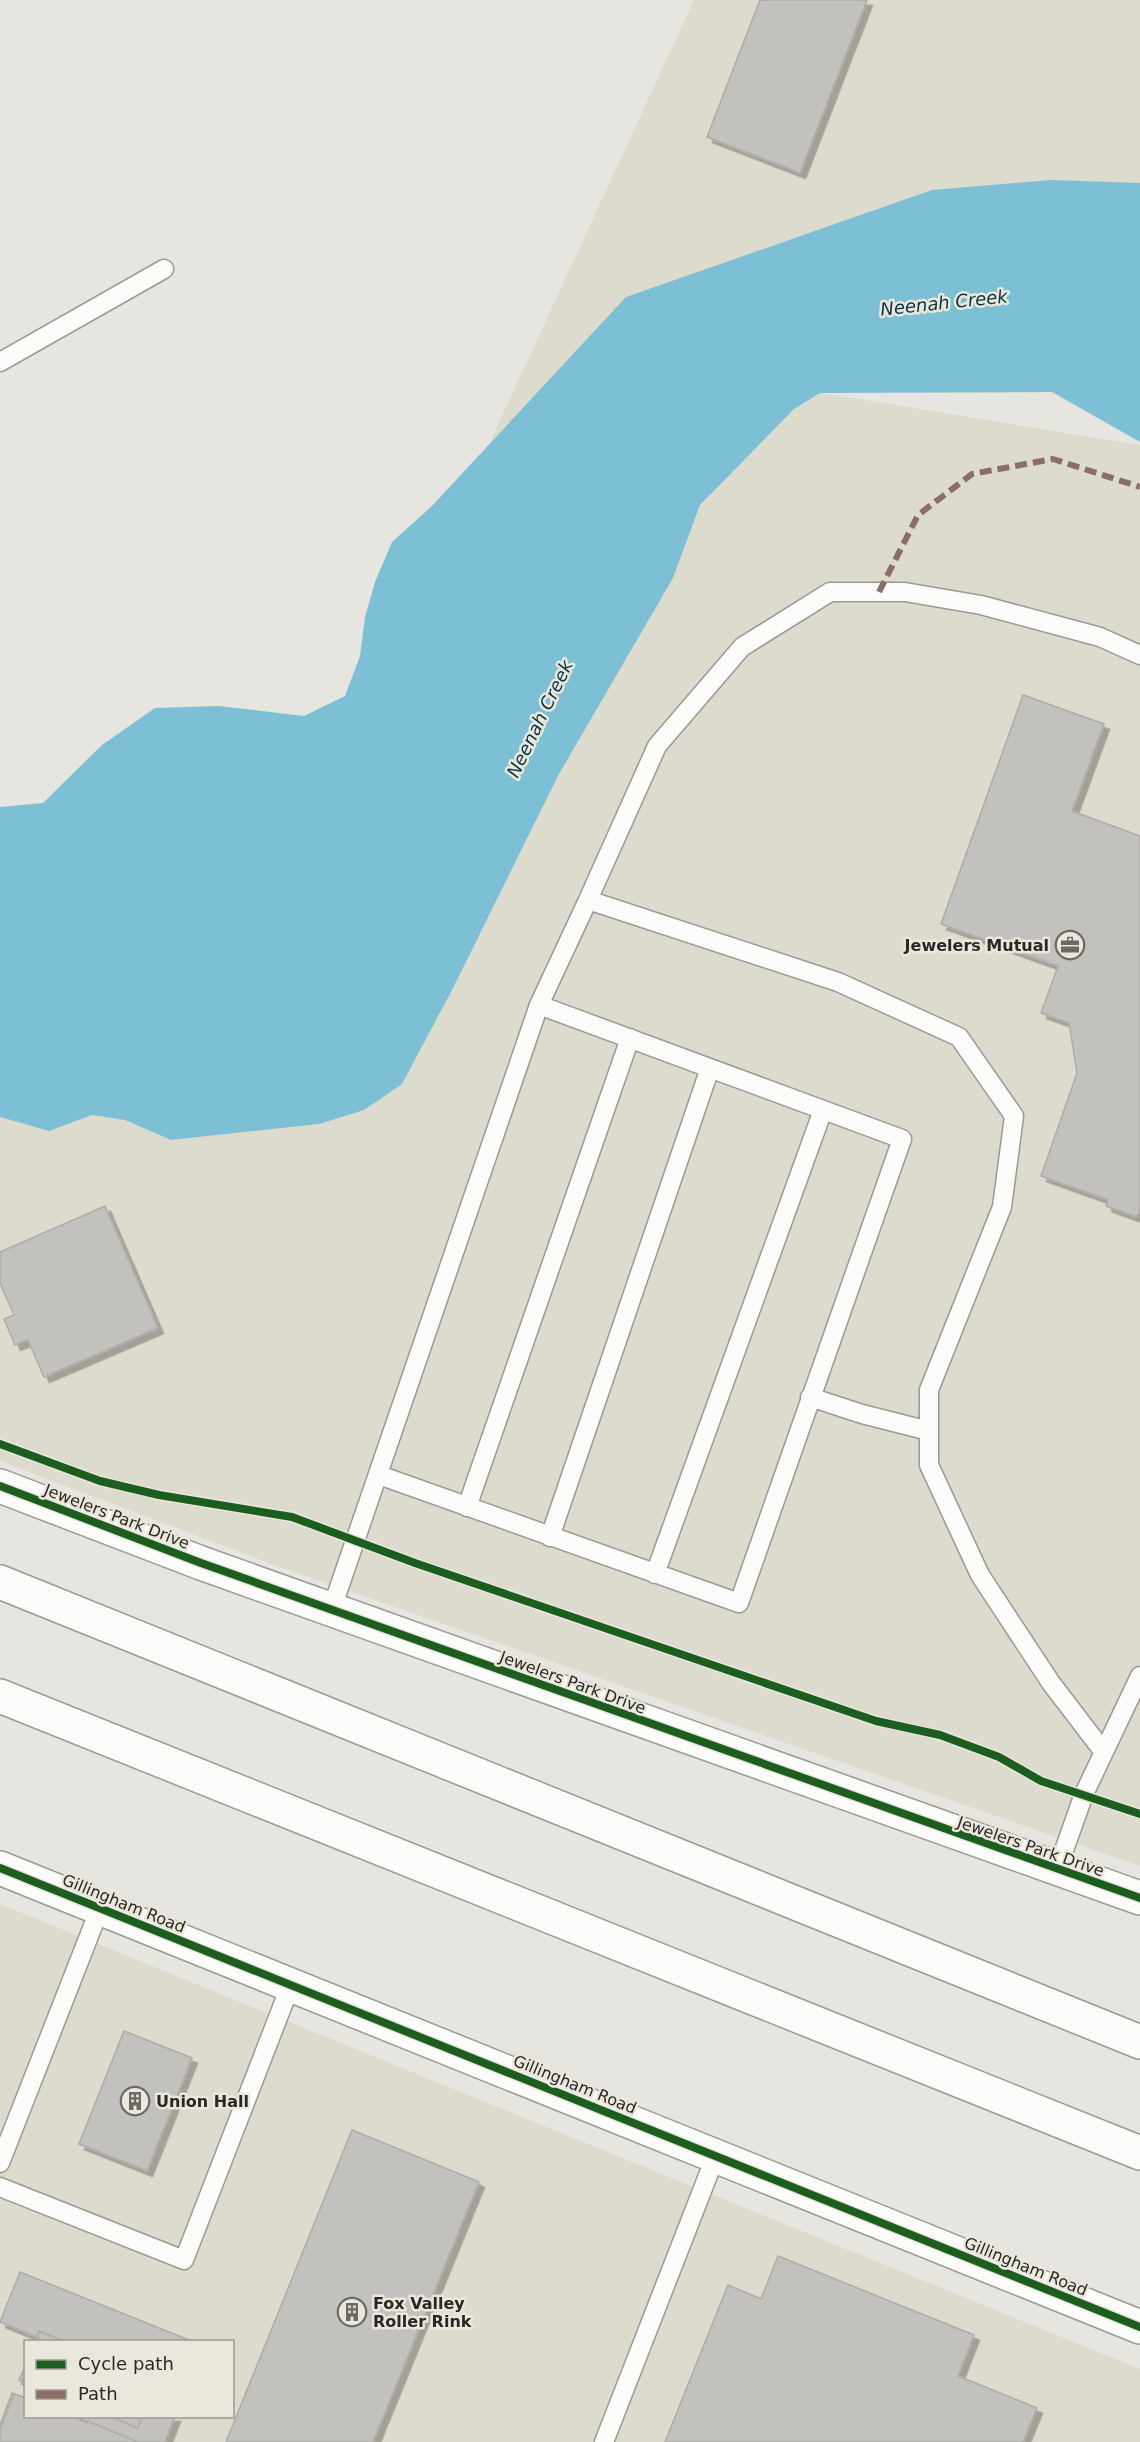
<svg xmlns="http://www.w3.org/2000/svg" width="1140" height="2442" font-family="'DejaVu Sans',sans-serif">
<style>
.built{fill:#dddace;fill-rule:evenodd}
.water{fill:#7dbfd4}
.building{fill:#c2c1bd;stroke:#adaca8;stroke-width:1.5;filter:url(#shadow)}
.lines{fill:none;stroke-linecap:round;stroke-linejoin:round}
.service-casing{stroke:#9a9995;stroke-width:21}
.minor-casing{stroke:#9a9995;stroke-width:36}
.tertiary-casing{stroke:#9a9995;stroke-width:36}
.motorway-casing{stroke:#9a9995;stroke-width:36}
.service{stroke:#fbfbfa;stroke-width:18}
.minor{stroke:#fbfbfa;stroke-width:33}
.tertiary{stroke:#fbfbfa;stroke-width:33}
.motorway{stroke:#fbfbfa;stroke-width:33}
.quiet{stroke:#8d6e63;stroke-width:6;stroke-dasharray:12 6;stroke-linecap:butt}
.cycleway-casing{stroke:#eae7dc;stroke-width:11}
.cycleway{stroke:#1b5e20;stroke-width:8}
.labels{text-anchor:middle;stroke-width:5;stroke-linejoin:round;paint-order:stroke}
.poi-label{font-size:16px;font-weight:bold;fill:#292823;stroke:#eae7dc;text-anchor:start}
.street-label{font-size:16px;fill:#292823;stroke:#eae7dc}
.water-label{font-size:18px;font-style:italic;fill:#083543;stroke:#eae7dc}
</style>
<defs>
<filter id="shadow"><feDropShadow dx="5.5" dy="5.5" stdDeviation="0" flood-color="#0004"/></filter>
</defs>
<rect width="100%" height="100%" fill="#e6e5e0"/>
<!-- built -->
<path class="built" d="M694,0h446v307l-130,-11 -567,248z
M821,393l319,52v1421l-869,-302 -271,-103v-344l49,14 43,-16 33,5 46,20 148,-16 83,-40 49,-92 108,-218 114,-196 27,-73 94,-96z
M0,1904l1140,465v73h-1140zM26,2342h206v74h-206z"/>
<!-- water -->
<path class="water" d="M1051,180l89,3v259l-88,-50 -232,1 -26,16 -94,96 -27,73 -114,196 -108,218 -49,92 -38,26 -45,14 -148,16 -46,-20 -33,-5 -43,16 -49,-14v-310l43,-4 59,-58 53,-37 64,-2 85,10 41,-20 15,-40 5,-39 10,-35 17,-40 39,-35 195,-210 306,-107z"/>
<!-- building -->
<path class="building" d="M760,0h107l-67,173 -93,-36z
M1023,695l81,29 -32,87 68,25v374l-4,7 -30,-11 2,-6 -67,-24 36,-103 -8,-50 -28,-10 17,-47 -117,-42z
M105,1206l53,122 -114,49 -16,-37 -13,5 -11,-26 10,-4 -14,-32v-31z
M124,2031l68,27 -45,113 -68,-27z
M352,2130l127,52 -106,260h-147z
M778,2256l196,79 -16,41 79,32 -14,34h-358l63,-157 33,14z
M20,2272l174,70h-156l1,-4 -39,-16z
M39,2331l27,11h-31z
M26,2364v19l-7,-3z
M26,2372v14l-5,-2z
M12,2393l14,5v18h49l63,26h-138v-17z
M14,2394l12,4v18h46l15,7 2,-7h86l-10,26h-165v-13z
M108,2416h34l-4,12z"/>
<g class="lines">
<!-- service casing -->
<g class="service-casing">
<path id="service" d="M0,362l164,-93
M588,900l69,-154 85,-99 88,-55h75l76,13 119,32 40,18
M810,1397l52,17 67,17
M379,1475l360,128 163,-464 -363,-134
M467,1507l163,-469
M550,1537l160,-469
M655,1574l168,-464
M332,1608l207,-603 49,-105 250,82 121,55 55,79 -12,91 -73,183v75l51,110 71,108 52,68
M1057,1870l27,-76 56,-118
M0,2163l100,-255
M0,2187l184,73 107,-276
M604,2442l112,-287"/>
</g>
<!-- minor casing -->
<g class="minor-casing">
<path id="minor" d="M0,1868l1140,459"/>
</g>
<!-- tertiary casing -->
<g class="tertiary-casing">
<path id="tertiary" d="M0,1486l201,77 939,335"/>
</g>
<!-- motorway casing -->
<g class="motorway-casing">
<path id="motorway" d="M0,1582l1140,460
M0,1696l1140,457"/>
</g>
<!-- service -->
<use href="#service" class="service"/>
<!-- minor -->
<use href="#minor" class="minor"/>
<!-- tertiary -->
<use href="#tertiary" class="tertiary"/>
<!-- motorway -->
<use href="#motorway" class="motorway"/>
<!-- quiet -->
<path class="quiet" d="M879,592l39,-77 54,-41 81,-15 87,28"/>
<!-- cycleway casing -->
<g class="cycleway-casing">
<path id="cycleway" d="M0,1444l100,37 59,14 133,22 123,46 461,158 64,14 59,22 42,24 99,33
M0,1486l201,77 939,335
M0,1868l1140,459"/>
</g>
<!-- cycleway -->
<use href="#cycleway" class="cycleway"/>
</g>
<!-- icons -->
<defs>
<g id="office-ring" transform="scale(1.5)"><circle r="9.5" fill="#eae7dc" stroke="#6b6a65" stroke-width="1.5"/><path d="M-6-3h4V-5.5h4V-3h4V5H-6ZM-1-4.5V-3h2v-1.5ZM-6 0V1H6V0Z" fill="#6b6a65"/></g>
<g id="building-ring" transform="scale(1.5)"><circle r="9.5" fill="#eae7dc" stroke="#6b6a65" stroke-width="1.5"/><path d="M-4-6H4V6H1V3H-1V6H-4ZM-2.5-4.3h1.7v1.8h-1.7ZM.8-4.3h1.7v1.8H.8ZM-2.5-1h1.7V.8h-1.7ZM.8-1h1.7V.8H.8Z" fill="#6b6a65"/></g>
</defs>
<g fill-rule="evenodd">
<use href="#office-ring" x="1070" y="945"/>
<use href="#building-ring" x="135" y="2101"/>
<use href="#building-ring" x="352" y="2312"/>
</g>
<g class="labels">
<!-- poi labels -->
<g class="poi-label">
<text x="1049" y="951" text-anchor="end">Jewelers Mutual</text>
<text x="156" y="2107">Union Hall</text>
<text x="373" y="2309">Fox Valley<tspan x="373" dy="18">Roller Rink</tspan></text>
</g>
<!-- street labels -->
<g class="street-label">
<text transform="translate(117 1516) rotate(21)" y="6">Jewelers Park Drive</text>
<text transform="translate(573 1682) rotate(20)" y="6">Jewelers Park Drive</text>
<text transform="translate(1031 1846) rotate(19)" y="6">Jewelers Park Drive</text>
<text transform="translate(124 1903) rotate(22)" y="6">Gillingham Road</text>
<text transform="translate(575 2084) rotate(22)" y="6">Gillingham Road</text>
<text transform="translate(1026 2266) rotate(22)" y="6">Gillingham Road</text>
</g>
<!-- water labels -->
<g class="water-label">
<text transform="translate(944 303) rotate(-6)" y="6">Neenah Creek</text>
<text transform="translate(540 719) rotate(-64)" y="6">Neenah Creek</text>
</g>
</g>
<!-- legend -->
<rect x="24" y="2340" width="210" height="78" fill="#eae7dc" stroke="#9d9b92" stroke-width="1.5"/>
<rect x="36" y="2360" width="30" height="9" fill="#1b5e20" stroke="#9d9b92" stroke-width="1.5"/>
<text x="78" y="2370" font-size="18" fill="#292823">Cycle path</text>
<rect x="36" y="2390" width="30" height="9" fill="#8d6e63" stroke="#9d9b92" stroke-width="1.5"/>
<text x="78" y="2400" font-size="18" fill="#292823">Path</text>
</svg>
